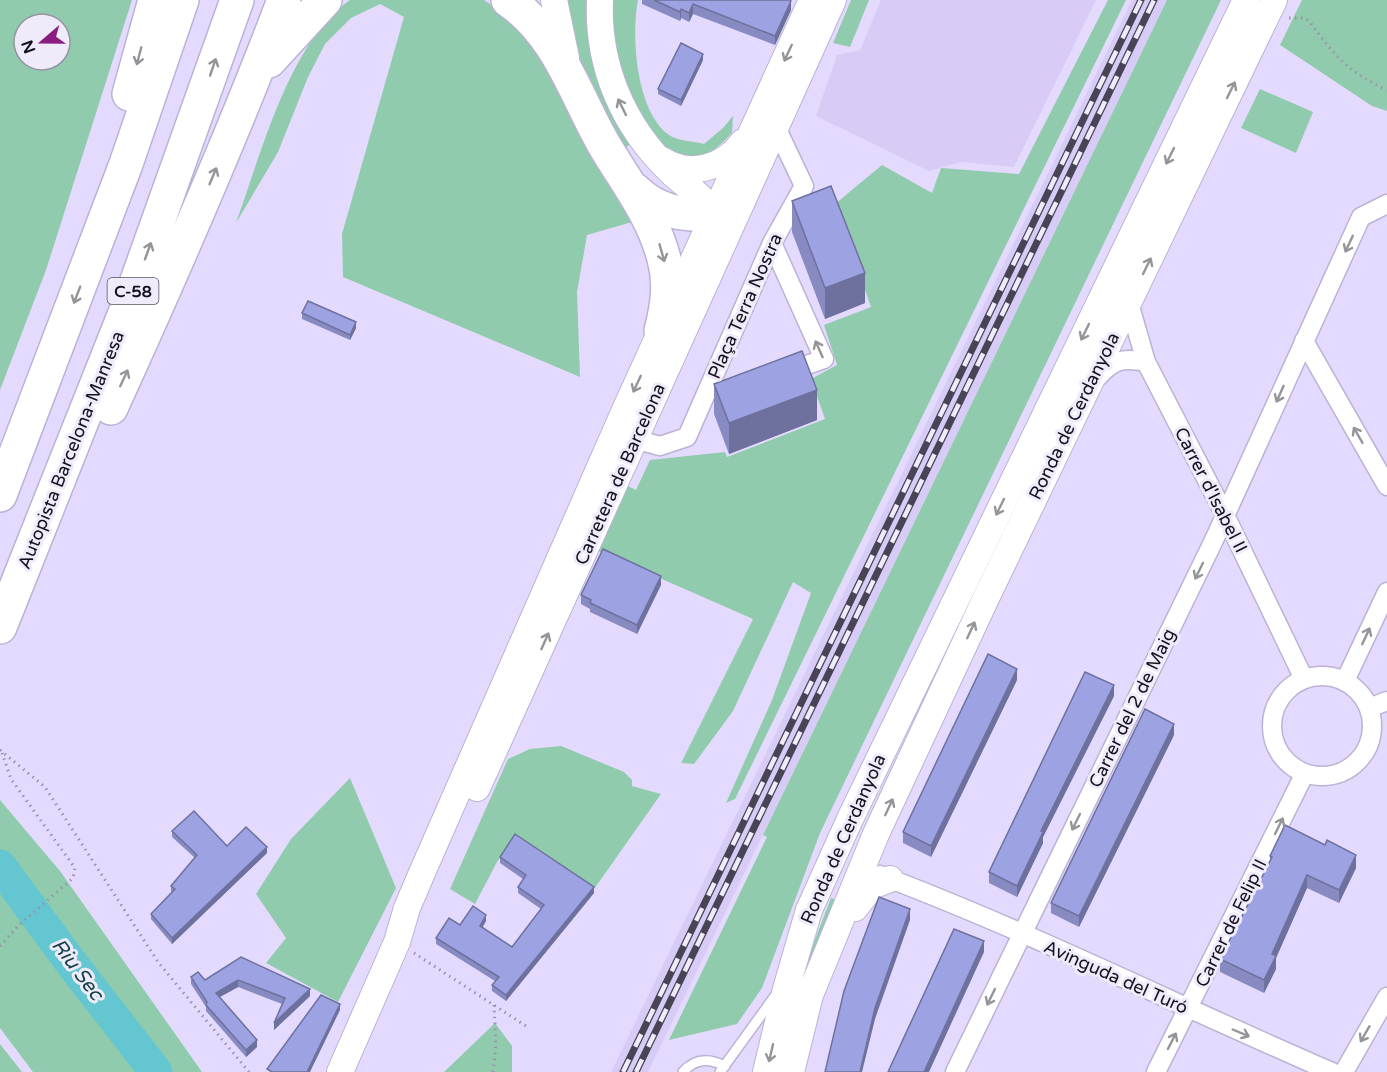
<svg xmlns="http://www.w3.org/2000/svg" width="1387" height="1072" font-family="'Varela Round',sans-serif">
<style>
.built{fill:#d8ccf7}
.green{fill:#91cbad;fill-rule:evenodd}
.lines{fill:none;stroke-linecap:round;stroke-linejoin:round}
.river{stroke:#64c6d0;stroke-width:33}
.lane-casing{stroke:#bcb2d5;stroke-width:12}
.street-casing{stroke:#bcb2d5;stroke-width:21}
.secondary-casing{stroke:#bcb2d5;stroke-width:28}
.highway-casing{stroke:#bcb2d5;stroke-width:36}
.path{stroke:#9991ad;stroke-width:3;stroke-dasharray:1.5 4.5;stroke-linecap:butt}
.lane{stroke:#fff;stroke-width:9}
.street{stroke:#fff;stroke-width:18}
.secondary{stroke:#fff;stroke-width:26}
.highway{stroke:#fff;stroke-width:33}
.rail-casing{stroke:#484456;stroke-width:7}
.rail{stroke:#efebfa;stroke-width:4.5;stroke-dasharray:14;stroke-linecap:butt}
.wall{fill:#878bc2}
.shaded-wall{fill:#6e719e}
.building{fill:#9da2e2;stroke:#6e719e;stroke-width:1.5}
.oneway{stroke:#959499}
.labels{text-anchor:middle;stroke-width:6;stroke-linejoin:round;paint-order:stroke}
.shield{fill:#efebfa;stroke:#56525f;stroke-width:1.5}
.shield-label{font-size:16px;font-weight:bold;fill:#14111d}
.street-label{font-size:18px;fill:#14111d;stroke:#efebfa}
.water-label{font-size:20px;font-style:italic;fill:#154347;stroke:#efebfa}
</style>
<rect width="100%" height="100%" fill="#e4dafe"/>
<!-- built -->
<path class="built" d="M881,0h215l-82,167 -53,-5 -32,9 -113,-55 21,-61 23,-5z
M1132,0h35l-519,1072h-37z"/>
<!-- green -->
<path class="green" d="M0,0h132l-86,270 -46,120zM24,24h36v36h-36z
M350,0h134l25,17 34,38 89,167 -45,13 -10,57 3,85 -237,-100 -1,-43 62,-217 -24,-13 -29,14 -26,26 -17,33 -30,75 -42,71c24,-66 54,-183 114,-223z
M565,0h28l40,142 -13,10 -34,-71z
M608,0h30c-7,36 -2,112 31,135 8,6 25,6 35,9l19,-16 10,-12 -1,17c-28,28 -27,26 -66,21l-42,-61z
M851,0h18l-19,47 -17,-4z
M1108,0h18l-391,799 -9,4 46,-103 39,-107 -18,-11 -60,129 -39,53 -13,-1 72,-144 -155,-68 28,-66 10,5 14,-30 75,-8 2,5 98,-38 -14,-40 26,-14 -13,-40 47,-18 -36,-103 47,-39 50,28 9,-25 78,6z
M1167,0h54l-401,833 -58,155 -25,36 -68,16 98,-203 -4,-2z
M1302,0h85v111l-15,-5 -92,-61z
M1260,89l53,23 -17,41 -55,-25z
M561,746l63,26 8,8v6l29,8 -69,98 -76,-55 -19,25 -22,42 -25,-15 58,-130 22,-10z
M350,778l46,110 -58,114 -72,-39 20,-25 -30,-44 35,-55z
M0,800l60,71 142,201h-169l-33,-44z
M831,898l5,2 -54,146 21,-75z
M495,1023l17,23v26h-68z
M0,1044l22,28h-22z"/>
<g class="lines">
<!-- river -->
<path class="river" d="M0,866l72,98 84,108"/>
<!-- lane casing -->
<g class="lane-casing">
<path id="lane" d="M683,1072c12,-14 26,-14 42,-6
M720,1072l55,-76"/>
</g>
<!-- street casing -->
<g class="street-casing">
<path id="street" d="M772,243l52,116 -40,14
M1129,303l17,59 79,153 79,164
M1304,341l83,145
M1098,377c15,-17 25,-20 48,-15
M634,439l26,7 27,-9 85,-194 32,-57 -28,-59
M1272 726a50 50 0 1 1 100 0a50 50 0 1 1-100 0Z
M1345,681l42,-89
M1369,708l18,-7
M880,875c153,58 301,132 452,197
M955,1072l259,-532 147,-323 26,-13
M1156,1072l149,-299
M1344,1072l43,-75"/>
</g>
<!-- secondary casing -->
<g class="secondary-casing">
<path id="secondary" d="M554,0l12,58
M600,0c-3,65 23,126 70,171 17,17 42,29 47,55
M662,160c28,18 62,8 81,-18
M477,788l356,-788
M855,908l17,-22 18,-7
M340,1072l57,-130 10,-34 14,-33 204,-465 187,-410
M766,1072l20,-83 23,-79 41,-91 396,-819
M791,1072l19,-77 66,-161 111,-238 287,-596"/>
</g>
<!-- highway casing -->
<g class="highway-casing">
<path id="highway" d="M508,0c50,34 66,92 95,143 22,38 50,72 61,116 7,25 3,48 -3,72
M269,61l56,-61
M129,94l26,-94
M635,190c23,23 49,25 79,25
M111,408c61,-134 121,-270 173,-408
M0,495l126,-331 56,-164
M0,627l129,-324 108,-303"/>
</g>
<!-- path -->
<path class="path" d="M1289,18h15l5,3c24,33 40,52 78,69
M0,750l45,37 113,175 91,110
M0,946l19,-21 54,-47 2,-10 -64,-89 -9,-26
M414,953l112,73
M493,1072l3,-27 -2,-40"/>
<!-- lane -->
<use href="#lane" class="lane"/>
<!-- street -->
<use href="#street" class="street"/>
<!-- secondary -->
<use href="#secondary" class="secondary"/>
<!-- highway -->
<use href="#highway" class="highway"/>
<!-- rail casing -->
<g class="rail-casing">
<path id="rail" d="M623,1072l518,-1072
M636,1072l518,-1072"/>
</g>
<!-- rail -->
<use href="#rail" class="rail"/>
</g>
<!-- wall -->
<path class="wall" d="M642,0h148l1,10 -16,35 -82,-31 -4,8 -8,-4 -1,3 -38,-17z
M703,60l-22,46 -23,-12v-5z
M792,201l73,102 -40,16 -33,-87z
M302,313l54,15 -6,12 -48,-21z
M714,384l103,36 -88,34 -15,-40z
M661,585l-24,49 -47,-22v-3l-9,-5v-9z
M1017,680l-86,177 -28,-14v-11z
M1114,696l-71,141v6l-26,54 -28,-14v-11z
M1174,735l-95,192 -28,-14v-10z
M172,831l55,15 40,7 -95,91 -21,-25v-5l21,-22 -1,-1v-5l24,-28 -23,-21z
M1270,856l86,12 -17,35 -32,-15 -31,70v11l-12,24 -44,-21v-13l50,-98z
M500,857l94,36 -88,108 -14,-10v-6l3,-4 -59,-37v-6l24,-13 26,-4 -4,6 30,20 29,-38 -23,-16v-6l5,-8 -23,-16z
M241,957l69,39 -36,34 8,-26 -44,-17 -18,10 37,50 -11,10 -40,-46v-4l-15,-23v-7l14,3z"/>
<!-- shaded-wall -->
<path class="shaded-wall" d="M791,1v9l-16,35v-9z
M693,4v10l-4,8v-9z
M681,9v9l-1,3v-9z
M703,54v6l-22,46v-6z
M865,273v30l-40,16v-31z
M356,322v6l-6,12v-5z
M817,390v30l-88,34v-31z
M661,576v9l-24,49v-9z
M1017,669v11l-86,177v-11z
M1114,685v11l-71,141v6l-26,54v-11l24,-55z
M1174,724v11l-95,192v-11z
M267,847v6l-95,91v-6z
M1356,855v13l-17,35v-13z
M1307,875v13l-31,70v11l-12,24v-13l8,-26z
M594,887v6l-88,108v-6z
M910,909v11l-35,99 -13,53h-2l15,-64z
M486,915v6l-6,11v-6z
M984,941v11l-55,120h-5z
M238,980v7l-22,12v-6z
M310,989v7l-36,34v-7z
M340,1004v6l-30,62h-3z
M257,1040v7l-11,10v-7z"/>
<!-- building -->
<path class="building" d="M654,0h136l1,1 -16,35 -82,-32 -4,9 -8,-4 -1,3z
M681,43l22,11 -22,46 -23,-11z
M831,186l34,87 -40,15 -33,-87z
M308,301l48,21 -6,13 -48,-22z
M802,351l15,39 -88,33 -15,-39z
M603,549l58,27 -24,49 -47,-22 1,-3 -10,-5z
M988,654l29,15 -86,177 -28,-14z
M1085,672l29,13 -73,146 2,1 -26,54 -28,-14z
M1145,709l29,15 -95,192 -28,-13z
M194,811l33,35 19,-19 21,20 -95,91 -21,-24 24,-25 -4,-3 26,-31 -25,-24z
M1285,825l40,20 2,-5 29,15 -17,35 -32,-15 -35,79 4,2 -12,24 -44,-21 52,-102 -2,-1z
M515,834l79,53 -88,108 -14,-10 7,-8 -63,-39 13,-20 11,7 13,-19 13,9 -6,11 32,21 32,-42 -26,-18 8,-12 -26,-18z
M879,897l31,12 -35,99 -15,64h-35l19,-81z
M954,929l30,12 -60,131h-36z
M241,957l69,32 -36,34 11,-25 -47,-18 -22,13 41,47 -11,10 -40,-45 1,-3 -16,-25 7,-5 7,8z
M321,995l19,9 -33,68h-35l-5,-3z"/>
<!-- one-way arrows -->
<defs><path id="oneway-shaft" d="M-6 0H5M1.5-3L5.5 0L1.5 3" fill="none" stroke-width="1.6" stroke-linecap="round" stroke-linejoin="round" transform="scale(1.5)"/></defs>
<g class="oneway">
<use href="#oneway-shaft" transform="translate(788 53) rotate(115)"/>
<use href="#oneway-shaft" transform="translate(139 56) rotate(105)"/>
<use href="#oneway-shaft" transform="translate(213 67) rotate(-71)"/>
<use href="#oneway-shaft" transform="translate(1231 90) rotate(-64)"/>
<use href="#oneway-shaft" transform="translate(622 107) rotate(-116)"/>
<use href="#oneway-shaft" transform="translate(1170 156) rotate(116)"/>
<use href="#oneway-shaft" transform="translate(213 176) rotate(-67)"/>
<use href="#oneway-shaft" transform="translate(1349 244) rotate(115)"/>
<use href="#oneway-shaft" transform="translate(148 251) rotate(-70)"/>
<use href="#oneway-shaft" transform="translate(662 253) rotate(74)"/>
<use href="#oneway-shaft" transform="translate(1147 266) rotate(-64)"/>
<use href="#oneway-shaft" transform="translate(77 295) rotate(111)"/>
<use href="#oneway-shaft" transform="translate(1085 332) rotate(116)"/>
<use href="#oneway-shaft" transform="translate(819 349) rotate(-114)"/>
<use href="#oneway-shaft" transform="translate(124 378) rotate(-65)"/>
<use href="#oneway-shaft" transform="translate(637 384) rotate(115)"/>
<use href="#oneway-shaft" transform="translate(1280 394) rotate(114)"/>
<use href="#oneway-shaft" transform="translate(1358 435) rotate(-120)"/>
<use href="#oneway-shaft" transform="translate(1000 507) rotate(116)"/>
<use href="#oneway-shaft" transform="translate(1199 571) rotate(116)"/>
<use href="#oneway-shaft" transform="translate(971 630) rotate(-65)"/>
<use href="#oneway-shaft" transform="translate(1366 636) rotate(-65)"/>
<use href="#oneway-shaft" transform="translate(545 641) rotate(-66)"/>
<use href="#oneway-shaft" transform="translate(889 807) rotate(-65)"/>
<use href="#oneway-shaft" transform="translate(1076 822) rotate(116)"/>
<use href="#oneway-shaft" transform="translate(1279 826) rotate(-64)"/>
<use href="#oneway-shaft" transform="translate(991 997) rotate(116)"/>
<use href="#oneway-shaft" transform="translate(1241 1033) rotate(23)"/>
<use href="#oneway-shaft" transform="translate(1365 1034) rotate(120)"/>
<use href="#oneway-shaft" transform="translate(1172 1041) rotate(-63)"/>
<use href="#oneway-shaft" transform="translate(771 1053) rotate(103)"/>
</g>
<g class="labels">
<!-- shield labels -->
<rect class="shield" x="107.5" y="278" width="51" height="26" rx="4.5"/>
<g class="shield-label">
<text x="133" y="297">C-58</text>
</g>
<!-- street labels -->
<g class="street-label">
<text transform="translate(745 306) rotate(-66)" y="6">Plaça Terra Nostra</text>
<text transform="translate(1074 416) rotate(-64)" y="6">Ronda de Cerdanyola</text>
<text transform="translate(71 450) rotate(-68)" y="6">Autopista Barcelona-Manresa</text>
<text transform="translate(620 474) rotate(-66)" y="6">Carretera de Barcelona</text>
<text transform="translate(1211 490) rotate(63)" y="6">Carrer d'Isabel II</text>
<text transform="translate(1132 708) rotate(-64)" y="6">Carrer del 2 de Maig</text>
<text transform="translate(843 839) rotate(-66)" y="6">Ronda de Cerdanyola</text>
<text transform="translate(1231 923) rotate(-64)" y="6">Carrer de Felip II</text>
<text transform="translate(1116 977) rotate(24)" y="6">Avinguda del Turó</text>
</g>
<!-- water labels -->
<g class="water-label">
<text transform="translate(78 969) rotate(53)" y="7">Riu Sec</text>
</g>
</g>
<!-- north arrow -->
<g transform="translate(42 42) rotate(250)"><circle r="28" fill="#efebfa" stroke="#9794a2" stroke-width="1.5"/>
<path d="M0-4.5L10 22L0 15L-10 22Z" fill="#8b1c80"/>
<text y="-9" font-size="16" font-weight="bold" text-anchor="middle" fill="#14111d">N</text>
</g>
</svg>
